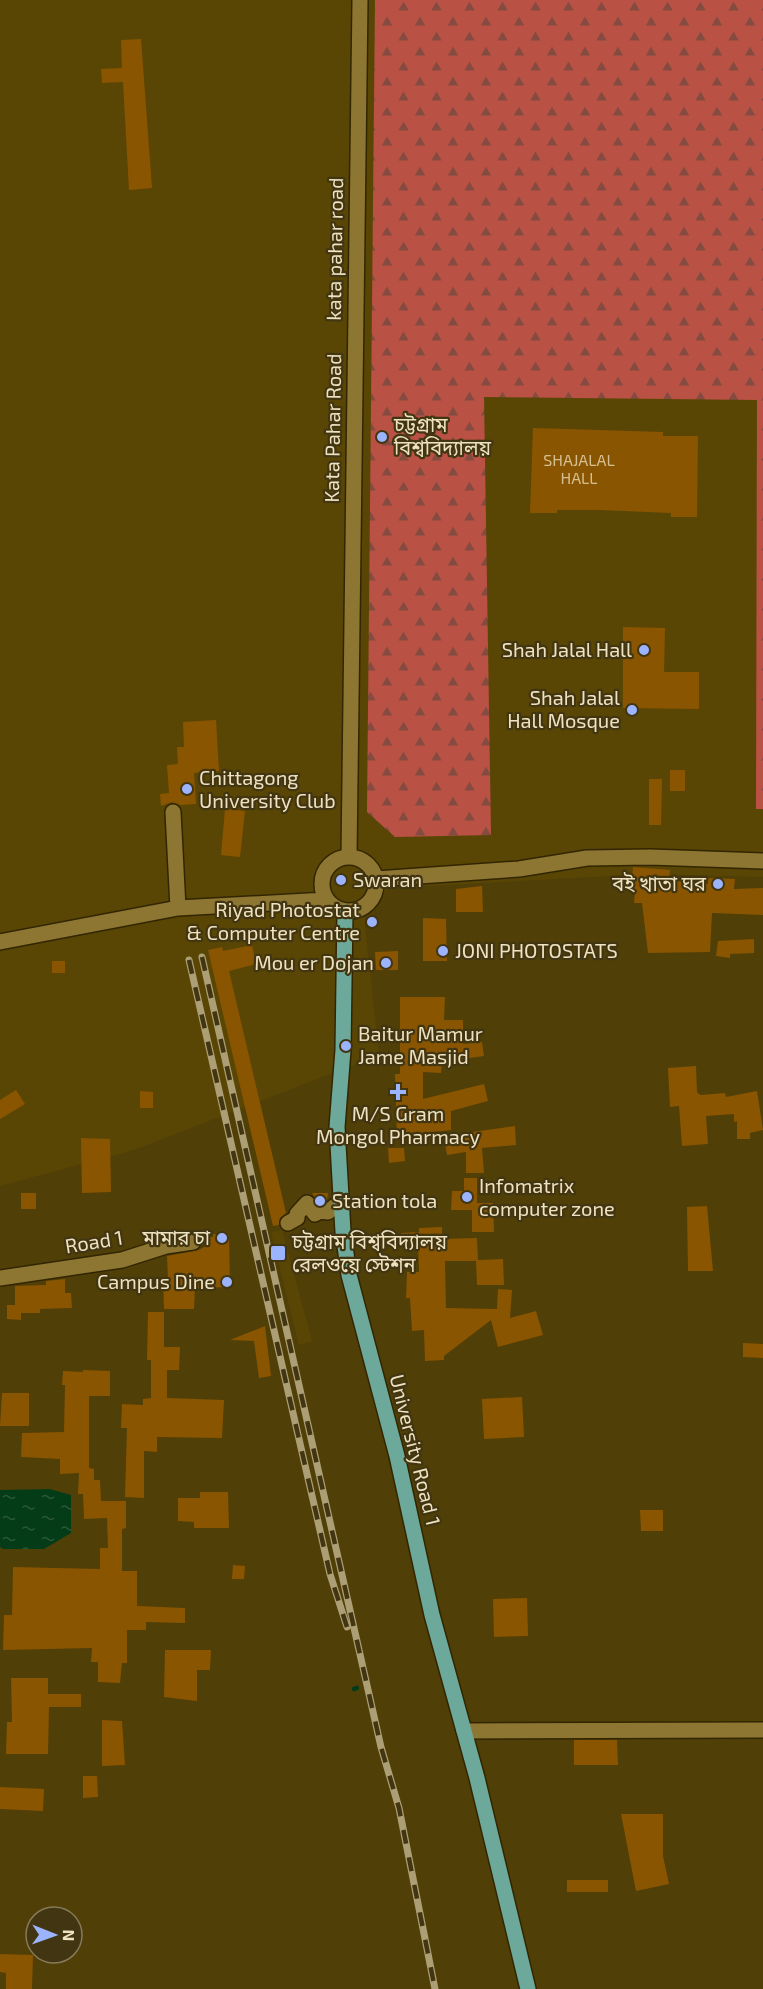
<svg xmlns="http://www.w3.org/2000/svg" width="763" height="1989" font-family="'Exo 2','Noto Sans Bengali',sans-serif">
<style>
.built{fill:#5a4604}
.forest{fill:url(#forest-firs)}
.water{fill:url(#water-ripples)}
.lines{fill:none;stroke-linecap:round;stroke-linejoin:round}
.stream{stroke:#053c18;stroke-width:4.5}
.building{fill:#8a5500}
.minor-casing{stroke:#322602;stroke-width:18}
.major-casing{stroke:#322602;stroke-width:18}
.minor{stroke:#8d7532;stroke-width:15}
.major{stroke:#6ca99a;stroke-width:15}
.rail-casing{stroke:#ad9f75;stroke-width:7}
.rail{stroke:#423512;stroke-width:4.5;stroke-dasharray:14;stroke-linecap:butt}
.poi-dot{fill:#9cb4fd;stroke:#423512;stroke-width:2}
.labels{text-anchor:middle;stroke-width:4.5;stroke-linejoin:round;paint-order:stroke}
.number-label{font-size:16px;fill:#d5bf91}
.street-label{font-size:20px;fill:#eee2c1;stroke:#423512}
.poi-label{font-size:20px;fill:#eee2c1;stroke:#423512;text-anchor:start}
</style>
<defs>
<pattern id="forest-firs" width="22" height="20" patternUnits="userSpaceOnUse" patternTransform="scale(1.5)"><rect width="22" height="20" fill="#b95144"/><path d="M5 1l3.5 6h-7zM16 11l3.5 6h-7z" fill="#864b40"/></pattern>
<pattern id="water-ripples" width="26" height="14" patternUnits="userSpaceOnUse" patternTransform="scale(1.5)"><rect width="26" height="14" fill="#053c18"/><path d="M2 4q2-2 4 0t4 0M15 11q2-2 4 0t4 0" fill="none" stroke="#2a5838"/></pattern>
</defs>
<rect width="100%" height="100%" fill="#503f07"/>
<!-- built -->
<path class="built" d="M0,0h763v877l-117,-3 -257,14 -25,29 15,138 -245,95 -134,36z
M282,1230l30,111 -13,4 -28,-113z"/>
<!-- forest -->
<path class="forest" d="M375,0h388v809h-7l1,-409 -273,-3 7,438 -96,2 -28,-25z"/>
<!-- water -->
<path class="water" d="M50,1489l21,6v38l-27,16h-41l-3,-2v-57z"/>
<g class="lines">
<!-- stream -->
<path class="stream" d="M354,1689l3,-1"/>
</g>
<!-- building -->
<path class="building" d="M141,39l11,149 -23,2 -6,-108 -21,1 -1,-14 21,-1 -1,-28z
M533,428l130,4v4h35l-1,81h-26v-4l-71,-3h-43v3h-27z
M623,627l42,1 -1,44h35v37l-76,-1z
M216,720l3,51 -25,2 2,31 -16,1 -8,-3 -11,4 -1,-12 9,-1 -2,-28 11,-1 -1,-17h7l-1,-25z
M670,770h15v21h-15z
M649,779h13l-1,46h-12z
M225,809l20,2 -5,46 -19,-2z
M633,867l37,3 -1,10 39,4v-6l27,1 -1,10 29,-1v27l-51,-2 -2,39 -62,1 -6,-50h-8l1,-12h-4z
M482,886l1,26h-27v-23z
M423,918l23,1 1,42h-24z
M754,939v14l-24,1v4l-14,-2 2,-15z
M252,945l4,19 -27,7 57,242 -6,5 -1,7 -6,1 -65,-276 14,-3 1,4z
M398,951v19h-22l-1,-18z
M52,961h13v12h-13z
M400,997h45l-1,23h19v24l19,-2 2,14 -42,6 -1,11 -18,-1v27l61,-15 4,17 -37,10v19l-54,6 -2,-62h5z
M696,1066l1,26 3,3 25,-2 1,4 31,-6 6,39 -13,3v6h-13v-18l-3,1v-8l-28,2 2,28 -26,2 -3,-40 -9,1 -2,-39z
M16,1090l9,14 -25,15v-19z
M140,1091l13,1v16h-13z
M515,1126l1,19 -34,3 2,25h-18v-21l-19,3 -3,-19z
M81,1138l29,1 1,53 -29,1z
M388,1148h16l1,13 -16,2z
M464,1178h13v25h16l1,29h-22v-22h-21l1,-19h12z
M21,1193h15v16h-15z
M312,1193h16l-1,7 -9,2z
M707,1206l6,65h-25l-1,-64z
M442,1227v12l35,-1 1,22 25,-1 1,26h-27l-1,-24h-31l1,47 51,1 1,-20 14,1 -2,28 26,-7 7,24 -45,12 -7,-27 -47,36v4l-19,1 -1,-31 -12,1 -2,-33h-4l1,-26h12l-1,-27 -17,1v-13l18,-1v-4z
M213,1234l16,1 1,52 -35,1 -1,21h-30l-1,-30h5l-1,-23 32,-6 7,-4v-9h7z
M65,1279v14h6l1,15 -32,1v4h-19v7l-14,-1v-14h8v-19l31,-1v-4z
M148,1312h16v35h16l-1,23h-12v28l57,2 -2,38 -65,-1v15l-13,-1v47l-19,-1 2,-69h-6l1,-24 21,1v-6l8,-1v-38h-4z
M265,1326l6,50 -12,2 -5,-37 -24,-1z
M743,1343l20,1v14l-20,-1z
M83,1370l27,1v25h-21v72l5,1v11h6l1,21h25v27l-4,1v42h15v35l48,2v15l-39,-1v8h-19v33h-5l-2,20 -22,-1v-20h-7l1,-14 -89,2 1,-35h8l1,-48 87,2v-21h8l-1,-30 -23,1 -1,-25h-5l1,-21 -19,1v-15l-39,-2 1,-24 42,-1 1,-47h-3l1,-14 20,1z
M2,1393h27v33h-29z
M522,1397l2,40 -40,2 -2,-40z
M200,1492h28l1,36h-35v-6l-16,-1v-23h22z
M640,1510h23v21h-22z
M233,1565l12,1 -1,13h-12z
M527,1598l1,38 -34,1 -1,-38z
M165,1650h46l-1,20h-13v31l-33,-4z
M11,1678h37v16h33v13h-32l-1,47h-42l1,-32h5z
M102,1720l20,1 3,44 -23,1z
M574,1740h43l1,25h-44z
M83,1776h14l1,21 -15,1z
M0,1787l44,2 -1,22 -43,-2z
M621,1814h42v42l6,28 -33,7z
M567,1880h41v12h-41z
M0,1954l33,1 -1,34h-26v-16l-6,-1z"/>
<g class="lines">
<!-- minor casing -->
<g class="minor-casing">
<path id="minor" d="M173,812l5,96
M349,856l11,-856
M322 884a27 27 0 1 1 54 0a27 27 0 1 1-54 0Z
M376,879l143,-10 68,-11 63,-1 113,4
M0,942l178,-34 148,-8
M288,1223l9,-5v-4l10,-11 8,11 4,-3 9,1 13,-11
M0,1278l122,-18 44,-14 27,-4
M464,1731l299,-1"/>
</g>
<!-- major casing -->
<g class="major-casing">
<path id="major" d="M345,912l-2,138 -6,77 6,105 6,43 48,181 35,159 45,163 51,211"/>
</g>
<!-- minor -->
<use href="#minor" class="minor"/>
<!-- major -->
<use href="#major" class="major"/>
<!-- rail casing -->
<g class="rail-casing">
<path id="rail" d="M202,957l179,790 18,61 36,181
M189,960l141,614 17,53"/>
</g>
<!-- rail -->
<use href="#rail" class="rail"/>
</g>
<!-- markers -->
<g class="poi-dot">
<circle cx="382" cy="437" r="6"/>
<circle cx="644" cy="650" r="6"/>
<circle cx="632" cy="710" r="6"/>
<circle cx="187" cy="789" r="6"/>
<circle cx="341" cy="880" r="6"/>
<circle cx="718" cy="884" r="6"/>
<circle cx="372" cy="922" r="6"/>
<circle cx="443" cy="951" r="6"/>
<circle cx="386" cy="963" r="6"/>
<circle cx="346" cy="1046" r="6"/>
<path d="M395 1083h6v6h6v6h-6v6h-6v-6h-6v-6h6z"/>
<circle cx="467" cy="1197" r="6"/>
<circle cx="320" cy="1201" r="6"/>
<circle cx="222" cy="1238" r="6"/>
<rect x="270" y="1245" width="16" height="16" rx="3"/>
<circle cx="227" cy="1282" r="6"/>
</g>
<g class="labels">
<!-- number labels -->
<g class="number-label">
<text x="579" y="466">SHAJALAL<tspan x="579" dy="18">HALL</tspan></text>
</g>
<!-- street labels -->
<g class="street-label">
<text transform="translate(335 249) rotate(-89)" y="7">kata pahar road</text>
<text transform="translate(333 428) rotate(-89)" y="7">Kata Pahar Road</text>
<text transform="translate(94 1242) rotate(-9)" y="7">Road 1</text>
<text transform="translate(415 1450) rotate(76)" y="7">University Road 1</text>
</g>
<!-- poi labels -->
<g class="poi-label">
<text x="394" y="432">চট্টগ্রাম<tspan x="394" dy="23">বিশ্ববিদ্যালয়</tspan></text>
<text x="632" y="657" text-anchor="end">Shah Jalal Hall</text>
<text x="620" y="705" text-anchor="end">Shah Jalal<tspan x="620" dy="23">Hall Mosque</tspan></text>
<text x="199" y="785">Chittagong<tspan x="199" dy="23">University Club</tspan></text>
<text x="353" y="887">Swaran</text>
<text x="706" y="891" text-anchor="end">বই খাতা ঘর</text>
<text x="360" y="917" text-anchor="end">Riyad Photostat<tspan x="360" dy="23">&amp; Computer Centre</tspan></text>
<text x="455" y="958">JONI PHOTOSTATS</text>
<text x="374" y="970" text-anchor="end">Mou er Dojan</text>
<text x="358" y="1041">Baitur Mamur<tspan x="358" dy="23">Jame Masjid</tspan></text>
<text x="398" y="1121" text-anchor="middle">M/S Gram<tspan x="398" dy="23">Mongol Pharmacy</tspan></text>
<text x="479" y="1193">Infomatrix<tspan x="479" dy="23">computer zone</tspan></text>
<text x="332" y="1208">Station tola</text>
<text x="210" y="1245" text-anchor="end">মামার চা</text>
<text x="292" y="1249">চট্টগ্রাম বিশ্ববিদ্যালয়<tspan x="292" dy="23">রেলওয়ে স্টেশন</tspan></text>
<text x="215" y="1289" text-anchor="end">Campus Dine</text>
</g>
</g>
<!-- north arrow -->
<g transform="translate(54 1935) rotate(91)"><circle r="28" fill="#423512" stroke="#877a58" stroke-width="1.5"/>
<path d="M0-4.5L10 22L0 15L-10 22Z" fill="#9cb4fd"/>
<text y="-9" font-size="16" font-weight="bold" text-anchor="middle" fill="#eee2c1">N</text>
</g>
</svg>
